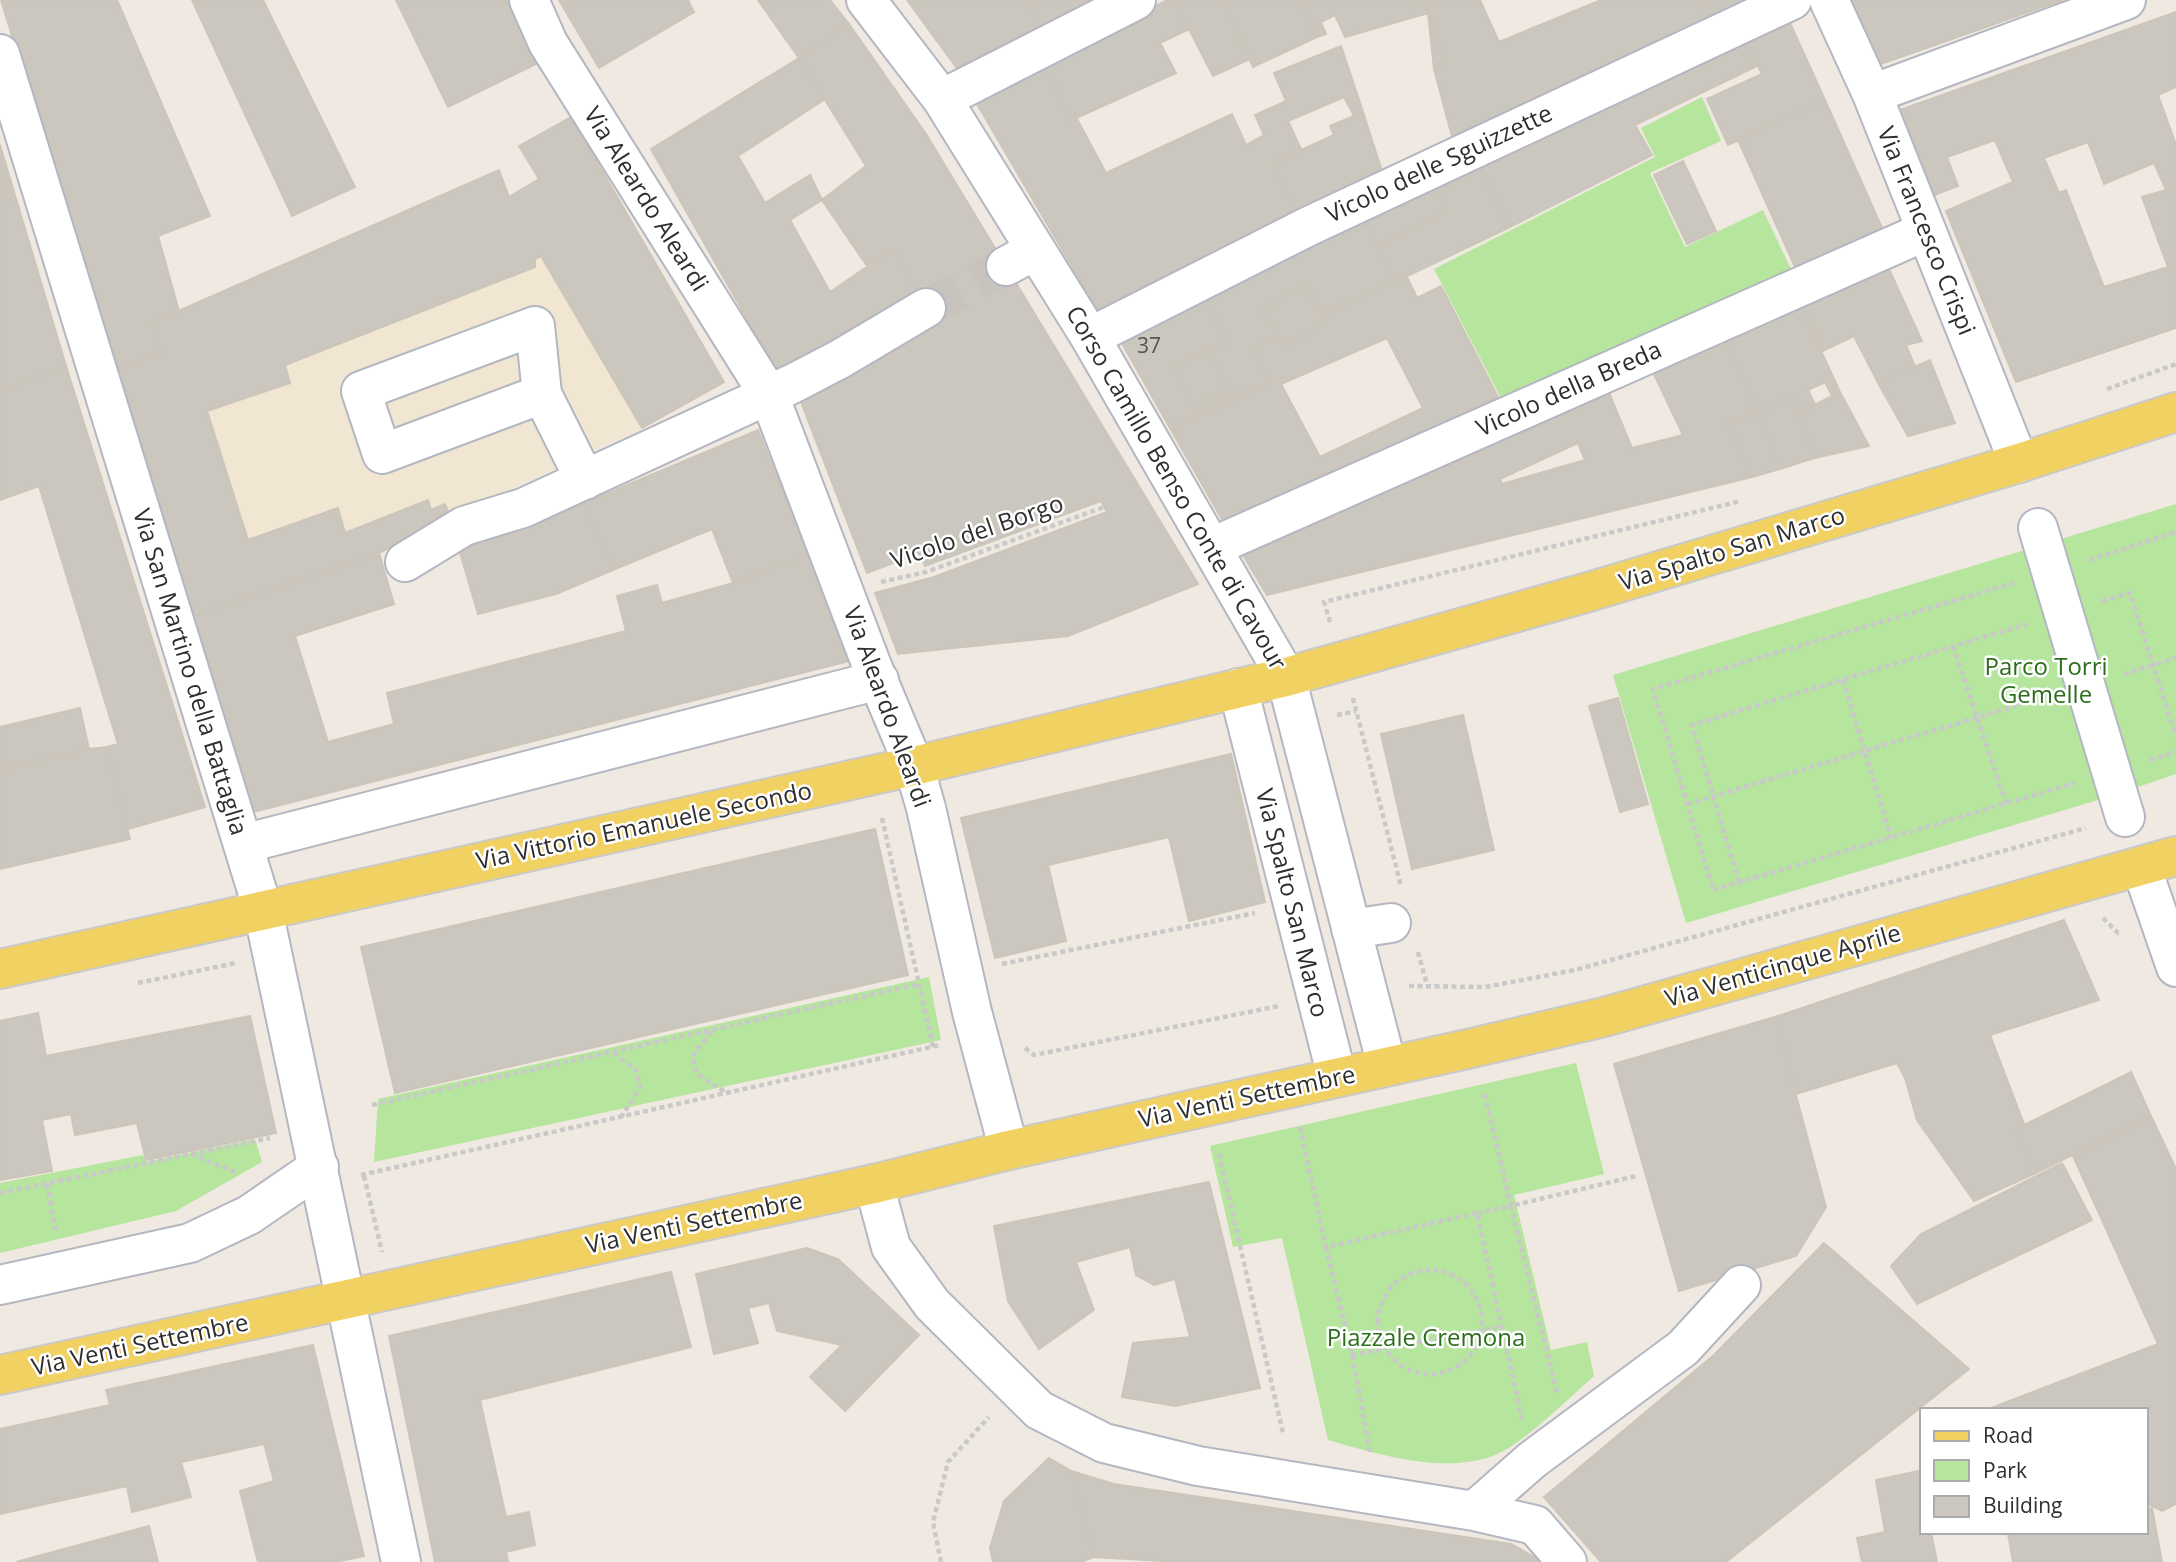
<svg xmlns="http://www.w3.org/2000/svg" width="2176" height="1562" font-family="'Open Sans',sans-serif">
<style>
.education{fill:#f0e6d1}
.green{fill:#b6e59e}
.building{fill:#cbc7bf;stroke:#cbc5ba;stroke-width:2;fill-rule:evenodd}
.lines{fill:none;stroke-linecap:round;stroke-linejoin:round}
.minor-tunnel{stroke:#c8c4bd;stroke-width:38;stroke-dasharray:38 19;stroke-linecap:butt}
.minor-casing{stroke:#b4b7c1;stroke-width:42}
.major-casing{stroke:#c9c9c9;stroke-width:42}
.path{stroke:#c9c9c9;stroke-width:4.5;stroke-dasharray:5 3.5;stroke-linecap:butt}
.minor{stroke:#fff;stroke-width:38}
.major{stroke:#f2d163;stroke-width:38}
.labels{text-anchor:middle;stroke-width:5;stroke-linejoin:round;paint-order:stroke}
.number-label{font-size:21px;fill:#555452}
.street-label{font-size:24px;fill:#2e2e2e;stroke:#fff}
.park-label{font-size:24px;fill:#2c6e1b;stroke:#fff}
</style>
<rect width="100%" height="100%" fill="#efe9e1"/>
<!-- education -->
<path class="education" d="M571,117l153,265 -82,46 -192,89 -71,36 -190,64 -10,-306 320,-141 11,26 28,-17 -19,-33z"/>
<!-- green -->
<path class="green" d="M1702,97l19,44 -71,32 35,74 78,-37 33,70 -290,128 -72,-139 221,-112 -14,-29z
M2176,504v270l-58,20 -432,129 -73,-248z
M929,977l12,63 -567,122 4,-63z
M1576,1063l28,111 -90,21 37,155 36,-8 7,34c-26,23 -58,55 -87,73 -50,30 -127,6 -179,-9l-46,-202 -49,9 -23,-101z
M255,1139l7,23 -86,49 -176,42v-70l143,-28 3,7z"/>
<!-- building -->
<path class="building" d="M1,0h116l93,216 -52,20 21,75 -28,12 11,30 -47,17z
M192,0h71l92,187 -63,29z
M396,0h112l30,63 -90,44z
M559,0h129l6,12 -95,56z
M758,0h72l19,24 -50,34z
M907,0h120l16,32 -84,39z
M1027,0h63l3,7 -50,25z
M1168,0h6l15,29 -29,14 16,30 -106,48 -25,-55 43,-27z
M1174,0h48l28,59 -37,17z
M1222,0h78l17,37 -64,30z
M1300,0h122l6,13 -83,24 -10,-22 -14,7 5,12 -9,3z
M1422,0h58l19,42 102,-42h96l12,27 -255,117 -20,-75 13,-7z
M1697,0h74l-62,27z
M1851,0h212l-185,65z
M1785,12l40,88 -97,45 -21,-46 55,-25 -21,-42z
M2176,12v75l-18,8 18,50v183l-160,54 -70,-171 67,-29 -18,-42 -48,17 11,29 -26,10 -35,-85zM2088,142l16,42 50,-21 12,27 -24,7 26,70 -64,20 -38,-97 -7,3 -15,-35z
M1428,13l19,49 -13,7z
M849,24l77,110 272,450 -130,52 -170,18 -23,-61 59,-16 173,-65 -6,-11 -176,65 -6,-13 -52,20 -69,-179 122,-98 -27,-47 -26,17 -45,-66 44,-34 -67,-108z
M1741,32l16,34 -122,59 17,30 -142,72 -33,-66z
M1341,46l22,66 -9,4 -10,-19 -56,24 13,28 -28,14 23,49 -110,59 -88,40 -121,-207 68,-38 25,55 6,-4 30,56 126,-59 14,31 18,-10 -9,-20 31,-14 -12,-28z
M799,58l26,41 -87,57 27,47 45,-28 12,25 -32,20 40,72 63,-43 27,47 -139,83 -130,-230z
M1825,100l62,139 -87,39 -62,-138z
M1363,112l20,62 -87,38 -23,-49 61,-28 -4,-9z
M571,117l153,265 -82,46 -101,-172 -6,3v8l-250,98 5,18 -83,28 41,129 90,-32 7,25 83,-33 3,10 14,-6 5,13 -71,36 -190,64 -74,-247 47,-17 -11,-30 348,-153 10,27 30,-18 -20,-33z
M0,145l66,221 -66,25z
M1477,161l33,66 -115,55 -18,-37 69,-34 -13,-27z
M1683,161l33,70 -29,13 -33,-69z
M1433,184l13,27 -69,34 -13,-26z
M1364,219l31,63 -72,32 -19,-30 -41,26 15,25 -28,13 20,34 -35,17 -26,-49 18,-8 -23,-46z
M1883,256l39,85 -16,4 9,22 -37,16 -24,-47 -31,15 -28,-57z
M1407,277l10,21 24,-12 61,119 -275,123 -57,-100 100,-46 -20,-34 28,-13 7,12 42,-25 -4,-8zM1387,338l36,70 -103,49 -39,-73z
M1304,284l23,38 -42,25 -22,-37z
M1795,294l45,98 -8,4 -7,-14 -17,8 7,14 -17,9 -6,-16 -34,15 -36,-77z
M1204,296l23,46 -54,26 25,46 -28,14 -51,-90z
M1722,335l36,77 -30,11 24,54 -485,118 -40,-67 378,-145 27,65 51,-13 -32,-67zM1578,443l7,17 -83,24 -2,-5z
M1209,350l26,49 -9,4 -5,-11 -22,10 5,11 -6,1 -25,-46z
M1930,360l25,63 -47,13 -30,-53z
M66,366l139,441 -77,22 -21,-82 11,-3 -79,-258 -39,14v-109z
M1221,392l5,11 -22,10 -5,-11z
M1840,392l29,54 -55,12 -16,-45z
M1792,397l22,61 -34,11 -22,-57z
M1758,412l22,57 -28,8 -24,-54z
M758,430l51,125 -76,28 -21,-54 -99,41 -29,-67z
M584,503l29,67 -57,24 -78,20 -20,-68 73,-20z
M379,553l15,51 -99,32 33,106 66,-18 -7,-31 239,-62 -9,-35 40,-11 5,18 71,-20 76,-28 40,106 -596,151 -64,-195z
M1618,698l30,106 -28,8 -31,-106z
M80,708l9,41 -89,21v-43z
M1463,715l31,135 -82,19 -31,-135z
M107,747l23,92 -130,30v-99l89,-21z
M1231,754l34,148 -76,19 -20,-84 -121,28 18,76 -71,17 -34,-140z
M875,829l33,146 -513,118 -34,-146z
M2064,920l35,80 -109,35 34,89 -10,6 22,43 -62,28 -57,-81 -12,-42 -8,-15 -101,31 -21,-77z
M38,1013l8,43 204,-40 26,117 -130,27 -9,-37 -62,12 -4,-21 -29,6 10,51 -52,9v-159z
M1775,1017l51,190 -30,49 -117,35 -65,-227z
M2131,1072l20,44 -115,57 -22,-43z
M2151,1116l25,53v335l-14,7 -16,-8v-93h-160l172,-66 -85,-188z
M2062,1163l30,57 -175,84 -26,-38 30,-32z
M1209,1182l51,206 -85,18 -53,-9 11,-54 57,-6 -15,-58 -21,6 -18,-10 -6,-28 -54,15 18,48 -55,39 -31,-48 -14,-75z
M1824,1243l145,126 -243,193h-125l-57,-65 170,-142z
M807,1248l31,11 81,76 -74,76 -35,-34 32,-32 -65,-14 -8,-28 -21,5 10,35 -44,11 -18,-80z
M671,1272l20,75 -211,53 26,117 23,-5 6,33 -29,7 2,10h-73l-46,-226z
M313,1345l51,211 -28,6h-78l-18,-71 34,-10 -10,-37 -83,18 10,35 -59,15 -5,-26 -127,28v-85l110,-24 -4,-15z
M1049,1458l22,13 23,86 -13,5h-88l-3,-14 14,-47z
M1071,1471l43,13 397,60 32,18h-364l-85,-5z
M1919,1471l3,15v46h9l6,30h-75l-5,-24 28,-6 -9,-52z
M2152,1508l10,54h-149l-5,-28 138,-2v-23z
M149,1526l9,36h-142z"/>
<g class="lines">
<!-- minor-tunnel -->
<path class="minor-tunnel" d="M926,308l80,-42"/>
<!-- minor casing -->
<g class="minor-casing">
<path id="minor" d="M529,0l19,43 221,352 103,271 42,100 12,42 46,204 37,138
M866,0l76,99 148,238 196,340 101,389
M1829,0l43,94 147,369
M0,54l263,856 138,652
M1872,94l254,-94
M942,99l194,-99
M1006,266l30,-16
M1090,337l217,-110 485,-227
M542,394l-160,60 -21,-63 174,-65 7,68 43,86
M2038,528l87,289
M1212,547l714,-316
M405,562l59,-36 59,-18 271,-125 46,-24 86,-51
M1238,688l99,389
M243,844l636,-164
M2141,866l35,101
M1351,929l40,-6
M874,1184l17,63 41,57 107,106 65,33 94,23 276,45 61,14 32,37
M0,1285l190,-42 59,-28 70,-48
M1474,1511l58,-51 151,-112 58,-63"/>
</g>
<!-- major casing -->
<g class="major-casing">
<path id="major" d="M0,969l914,-203 372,-89 299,-84 434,-130 157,-51
M0,1375l874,-191 135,-34 463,-102 132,-31 572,-161"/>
</g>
<!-- path -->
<path class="path" d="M2107,389l69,-25
M2089,560l87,-28
M881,582l45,-10 178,-65
M2014,583l-361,106 60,201 362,-107
M2102,601l28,-8 46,144
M1330,622l-6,-20 417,-101
M1953,646l53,157
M2124,674l52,-16
M1843,680l48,157
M1353,698l48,188
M1337,715l19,-4
M2150,760l26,-8
M1687,804l362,-108
M882,818l51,229
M1739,882l-47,-157 335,-101
M2103,918l15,15 4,-1
M1418,952l9,33
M1002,964l253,-51
M138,983l98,-20
M1409,986l76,1 90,-17 511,-142
M711,1032l-19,24 5,18 28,18
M1025,1048l9,7 245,-49
M614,1053l22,17 4,17 -18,29
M372,1105l547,-121
M1300,1127l26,120 151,-34 45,206
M191,1154l47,19
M1219,1154l64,279
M361,1175l579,-130
M364,1176l18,76
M47,1184l9,48
M0,1193l270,-55
M1477,1213l34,-7 -27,-114
M1326,1247l26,108 148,-28
M1378 1322a52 52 0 1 1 104 0a52 52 0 1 1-104 0Z
M1352,1355l18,97
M1557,1392l-46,-186 125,-30
M941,1562l-8,-40 15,-60 41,-45"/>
<!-- minor -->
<use href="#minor" class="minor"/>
<!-- major -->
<use href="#major" class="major"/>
</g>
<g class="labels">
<!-- number labels -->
<g class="number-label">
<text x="1149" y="353">37</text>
</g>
<!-- street labels -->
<g class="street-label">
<text transform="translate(1439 164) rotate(-25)" y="8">Vicolo delle Sguizzette</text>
<text transform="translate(646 199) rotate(58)" y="8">Via Aleardo Aleardi</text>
<text transform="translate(1926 231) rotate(68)" y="8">Via Francesco Crispi</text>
<text transform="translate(1569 389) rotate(-24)" y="8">Vicolo della Breda</text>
<text transform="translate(1176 488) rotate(60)" y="8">Corso Camillo Benso Conte di Cavour</text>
<text transform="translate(977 532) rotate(-19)" y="8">Vicolo del Borgo</text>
<text transform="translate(1732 549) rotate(-17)" y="8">Via Spalto San Marco</text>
<text transform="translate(190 672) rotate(73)" y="8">Via San Martino della Battaglia</text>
<text transform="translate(887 707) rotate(70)" y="8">Via Aleardo Aleardi</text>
<text transform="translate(644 826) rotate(-12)" y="8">Via Vittorio Emanuele Secondo</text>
<text transform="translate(1292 903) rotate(76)" y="8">Via Spalto San Marco</text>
<text transform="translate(1783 966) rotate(-16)" y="8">Via Venticinque Aprile</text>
<text transform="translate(1247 1097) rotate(-12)" y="8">Via Venti Settembre</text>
<text transform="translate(694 1223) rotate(-12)" y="8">Via Venti Settembre</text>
<text transform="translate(140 1345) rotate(-12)" y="8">Via Venti Settembre</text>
</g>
<!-- park labels -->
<g class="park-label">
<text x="2046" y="675">Parco Torri<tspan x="2046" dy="28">Gemelle</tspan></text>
<text x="1426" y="1346">Piazzale Cremona</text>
</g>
</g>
<!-- legend -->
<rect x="1920" y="1408" width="228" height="126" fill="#ffffff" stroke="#ababab" stroke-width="2"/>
<rect x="1934" y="1431" width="35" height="10" fill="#f2d163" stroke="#ababab" stroke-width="2"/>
<text x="1983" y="1443" font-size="21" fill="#2e2e2e">Road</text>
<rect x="1934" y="1460" width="35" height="21" fill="#b6e59e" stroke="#ababab" stroke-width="2"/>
<text x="1983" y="1478" font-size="21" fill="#2e2e2e">Park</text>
<rect x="1934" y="1496" width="35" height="21" fill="#cbc7bf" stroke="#ababab" stroke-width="2"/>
<text x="1983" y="1513" font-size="21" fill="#2e2e2e">Building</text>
</svg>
